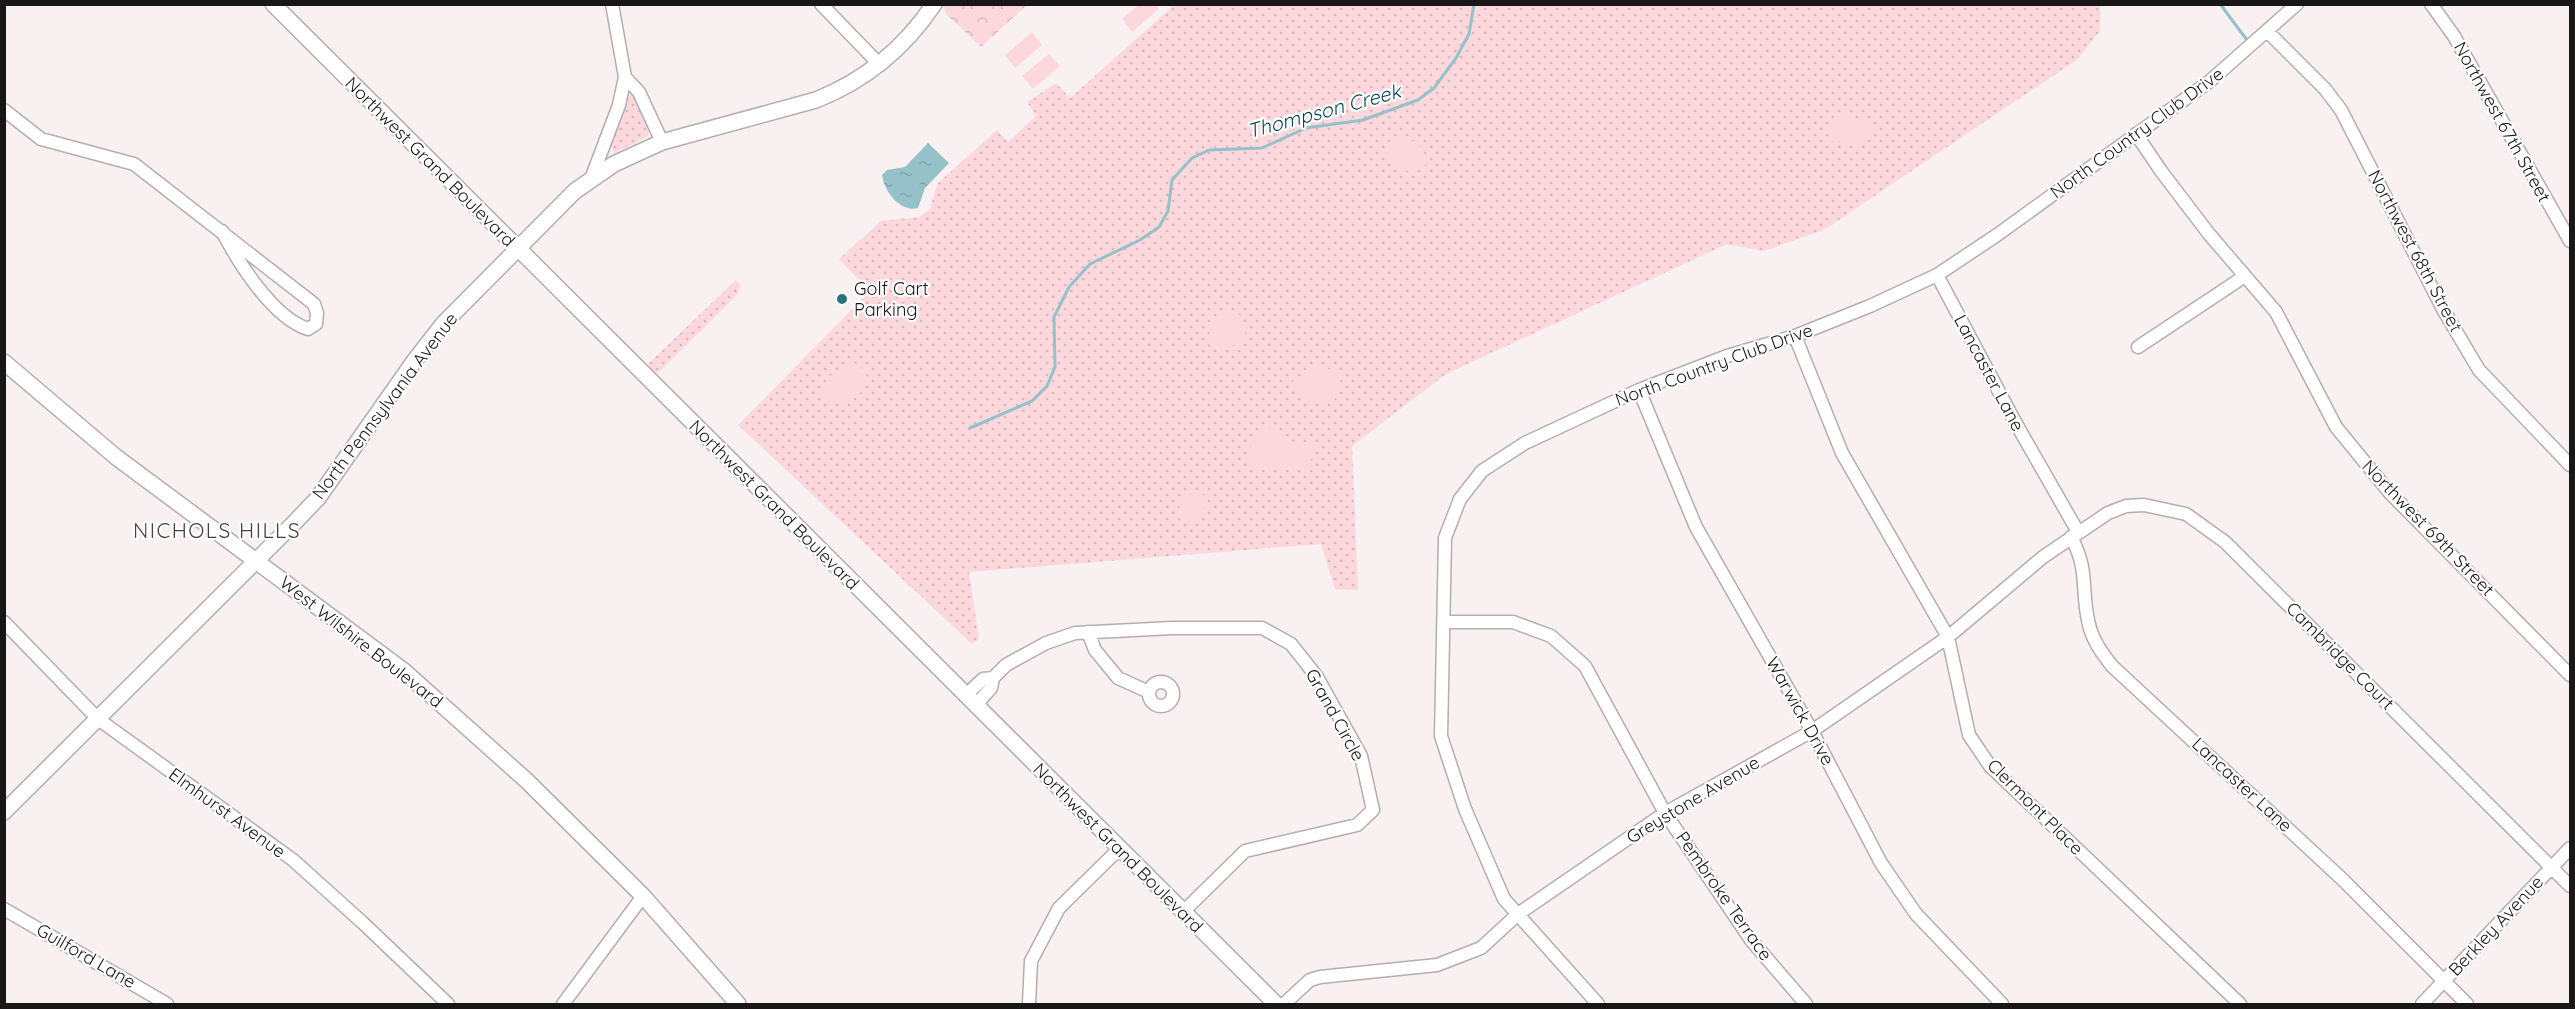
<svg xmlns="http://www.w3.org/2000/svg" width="2575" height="1009" font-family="Quicksand,sans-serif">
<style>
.grass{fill:url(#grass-dots)}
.forest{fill:url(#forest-crowns)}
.pitch{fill:#fcd8dd}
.water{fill:url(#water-ripples)}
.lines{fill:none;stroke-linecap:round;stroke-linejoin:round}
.stream{stroke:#95c1c9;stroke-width:3}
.minor-casing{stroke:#b5adae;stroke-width:15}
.tertiary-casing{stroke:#b5adae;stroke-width:18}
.minor{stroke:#fff;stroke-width:12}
.tertiary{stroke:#fff;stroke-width:15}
.poi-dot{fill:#2a727d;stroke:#fff;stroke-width:2}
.labels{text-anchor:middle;stroke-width:4.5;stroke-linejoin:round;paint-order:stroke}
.street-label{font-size:18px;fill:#191617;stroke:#fff}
.poi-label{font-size:18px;fill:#191617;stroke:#fff;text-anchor:start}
.water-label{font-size:20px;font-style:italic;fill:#034852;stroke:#fff}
.quarter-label{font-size:21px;letter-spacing:1.5px;fill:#484142;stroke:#fff}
</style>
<defs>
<pattern id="grass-dots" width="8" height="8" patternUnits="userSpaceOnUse" patternTransform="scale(1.5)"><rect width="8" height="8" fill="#fcd8dd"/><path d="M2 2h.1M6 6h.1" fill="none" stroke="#d7b9bd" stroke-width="1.8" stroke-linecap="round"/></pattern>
<pattern id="forest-crowns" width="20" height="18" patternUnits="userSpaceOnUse" patternTransform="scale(1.5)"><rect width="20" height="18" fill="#fcd8dd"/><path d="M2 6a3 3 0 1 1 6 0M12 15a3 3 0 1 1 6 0" fill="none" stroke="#d7b9bd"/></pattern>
<pattern id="water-ripples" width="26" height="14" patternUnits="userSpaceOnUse" patternTransform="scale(1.5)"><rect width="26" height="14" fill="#95c1c9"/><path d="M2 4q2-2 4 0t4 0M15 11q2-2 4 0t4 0" fill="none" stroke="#80a5ac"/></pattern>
</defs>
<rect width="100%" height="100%" fill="#f9f0f2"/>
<!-- grass -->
<path class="grass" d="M1171,5h929v26l-22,28 -254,171 -60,21 -37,-7 -281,130 -94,72 6,144 -23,-1 -14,-45 -352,28 10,67 -7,5 -234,-219 132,-134 -31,-32 42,-38 38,-4 11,-8 7,-25 60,-54 11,12 28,-26 -9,-14 29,-19 14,15 102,-91z
M629,93l6,3 14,34 -1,6 -33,17 -5,-7z
M736,280l4,5 -2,9 -77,76 -6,4 -7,-5 1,-6z"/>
<!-- forest -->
<path class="forest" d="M944,5v-1l83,1 -46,42 -34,-32 -4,-8z"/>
<!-- pitch -->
<path class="pitch" d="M1139,5h17l3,4 -27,23 -10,-13z
M1032,32l10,13 -27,23 -10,-13z
M1049,54l11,12 -27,23 -11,-13z
M1845,114l24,9 4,8c-7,20 -25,17 -42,10 -7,-14 -3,-25 14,-27z
M1396,136c18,3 26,8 32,26l-6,7 -10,4 -20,-10 -6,-14 3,-7z
M1230,310l10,5 6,17 -7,13 -15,1 -5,5 -12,-8 -1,-4 6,-10 -1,-11z
M854,362l13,11 -2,17c-15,9 -31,21 -46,6 6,-18 17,-28 35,-34z
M1321,366l17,7c5,10 2,20 -5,28 -17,6 -36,-2 -40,-20l19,-13z
M1263,427c12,0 16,11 26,14 9,2 15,0 24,5l2,9 -12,14 -11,1 -18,-4 -20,4 -7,-9c2,-11 6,-28 16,-34z
M1196,491l5,1 6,7 -9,24 -6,1 -11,-3 -4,-8c3,-10 10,-17 19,-22z"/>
<!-- water -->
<path class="water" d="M928,143l21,20 -24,25 -7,20c-18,5 -34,-17 -36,-33l5,-5 18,-3z"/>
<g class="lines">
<!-- stream -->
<path class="stream" d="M2220,4l27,36
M970,428l62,-27 15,-15 8,-19 -1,-50 15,-30 21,-23 50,-24 19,-13 9,-16 4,-31 20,-22 17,-8 53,-2 44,-20 57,-8 55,-20 16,-12 22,-30 13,-24 5,-30"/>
<!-- minor casing -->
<g class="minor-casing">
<path id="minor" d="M821,4l59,61
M2431,4l23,32 116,205
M2268,32l57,57 16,21 103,201 35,59 91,95
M625,77l14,15 23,50
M4,110l37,29 93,25 180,140 3,9 -1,11 -8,5c-35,-11 -70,-67 -86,-98
M2136,134l25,37 48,63 67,78 60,115 54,66 180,182
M591,179l28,-74 6,-28 -13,-73
M1937,275l77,145 64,112
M1795,336l47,117 106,184 21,98 21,31 250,238
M2138,347l107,-71
M1639,390l57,137 116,204 69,132 35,51 86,90
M2071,537c18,33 10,51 17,83 3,18 13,32 24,46l230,213 125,125
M4,622l94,97 195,141 70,63 85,81
M1444,622h69l38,14 34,30 80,147 86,127 55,64
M1088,632l7,18 23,28 31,14
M1149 694a12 12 0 1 1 24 0a12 12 0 1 1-24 0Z
M965,696l18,-17 10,-1
M975,706l16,-18 2,-10 13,-13 40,-22 29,-10 97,-5h90l29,16 26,33 44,79 12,54 -16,15 -112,26 -62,61
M4,909l163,95
M563,1004l80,-108
M1029,1004l2,-43 28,-53 60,-59
M1284,1004l26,-24 10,-3 117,-12 44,-17 37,-34 147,-101 147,-82 136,-94 95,-80 65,-44 18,-7 18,-1 42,9 39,28 345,344
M1598,1004l-94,-105 -39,-90 -24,-73 4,-198 15,-39 22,-28 43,-28 114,-53 88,-34 68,-20 75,-30 67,-31 60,-40 213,-154 87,-77
M2422,1004l148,-156"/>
</g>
<!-- tertiary casing -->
<g class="tertiary-casing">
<path id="tertiary" d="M273,4l1003,1000
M4,362l112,95 288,214 123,110 116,115 95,108
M4,812l290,-289 24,-25 97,-138 28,-36 132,-133 39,-27 48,-22 154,-42c50,-20 88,-51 118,-96"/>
</g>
<!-- minor -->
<use href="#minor" class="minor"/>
<!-- tertiary -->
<use href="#tertiary" class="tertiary"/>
</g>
<!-- markers -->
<circle class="poi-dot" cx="842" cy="299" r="6"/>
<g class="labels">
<!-- street labels -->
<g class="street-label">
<text transform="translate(2502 122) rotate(61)" y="6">Northwest 67th Street</text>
<text transform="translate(2137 133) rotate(-36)" y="6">North Country Club Drive</text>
<text transform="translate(430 162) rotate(45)" y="6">Northwest Grand Boulevard</text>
<text transform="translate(2415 251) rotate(62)" y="6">Northwest 68th Street</text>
<text transform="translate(1714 365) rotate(-20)" y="6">North Country Club Drive</text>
<text transform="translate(1989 373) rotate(62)" y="6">Lancaster Lane</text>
<text transform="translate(385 406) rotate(-53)" y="6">North Pennsylvania Avenue</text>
<text transform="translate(774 505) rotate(45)" y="6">Northwest Grand Boulevard</text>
<text transform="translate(2428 528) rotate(46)" y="6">Northwest 69th Street</text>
<text transform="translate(361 642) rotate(38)" y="6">West Wilshire Boulevard</text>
<text transform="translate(2340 656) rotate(45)" y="6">Cambridge Court</text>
<text transform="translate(1800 711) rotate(61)" y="6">Warwick Drive</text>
<text transform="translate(1335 715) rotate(61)" y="6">Grand Circle</text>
<text transform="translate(2242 785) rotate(43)" y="6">Lancaster Lane</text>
<text transform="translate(1693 800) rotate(-31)" y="6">Greystone Avenue</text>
<text transform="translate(2035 807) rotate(45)" y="6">Clermont Place</text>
<text transform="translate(227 813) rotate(36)" y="6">Elmhurst Avenue</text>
<text transform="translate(1118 848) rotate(45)" y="6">Northwest Grand Boulevard</text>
<text transform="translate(1724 896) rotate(55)" y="6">Pembroke Terrace</text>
<text transform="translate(2496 926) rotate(-47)" y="6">Berkley Avenue</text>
<text transform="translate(86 956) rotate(30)" y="6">Guilford Lane</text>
</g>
<!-- poi labels -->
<g class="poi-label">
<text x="854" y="295">Golf Cart<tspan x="854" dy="21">Parking</tspan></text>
</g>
<!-- water labels -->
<g class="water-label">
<text transform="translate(1324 111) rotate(-15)" y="7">Thompson Creek</text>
</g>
<!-- quarter labels -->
<g class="quarter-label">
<text x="217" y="538">NICHOLS HILLS</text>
</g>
</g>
<!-- border -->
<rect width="2575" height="1009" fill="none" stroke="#191617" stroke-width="12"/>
</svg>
